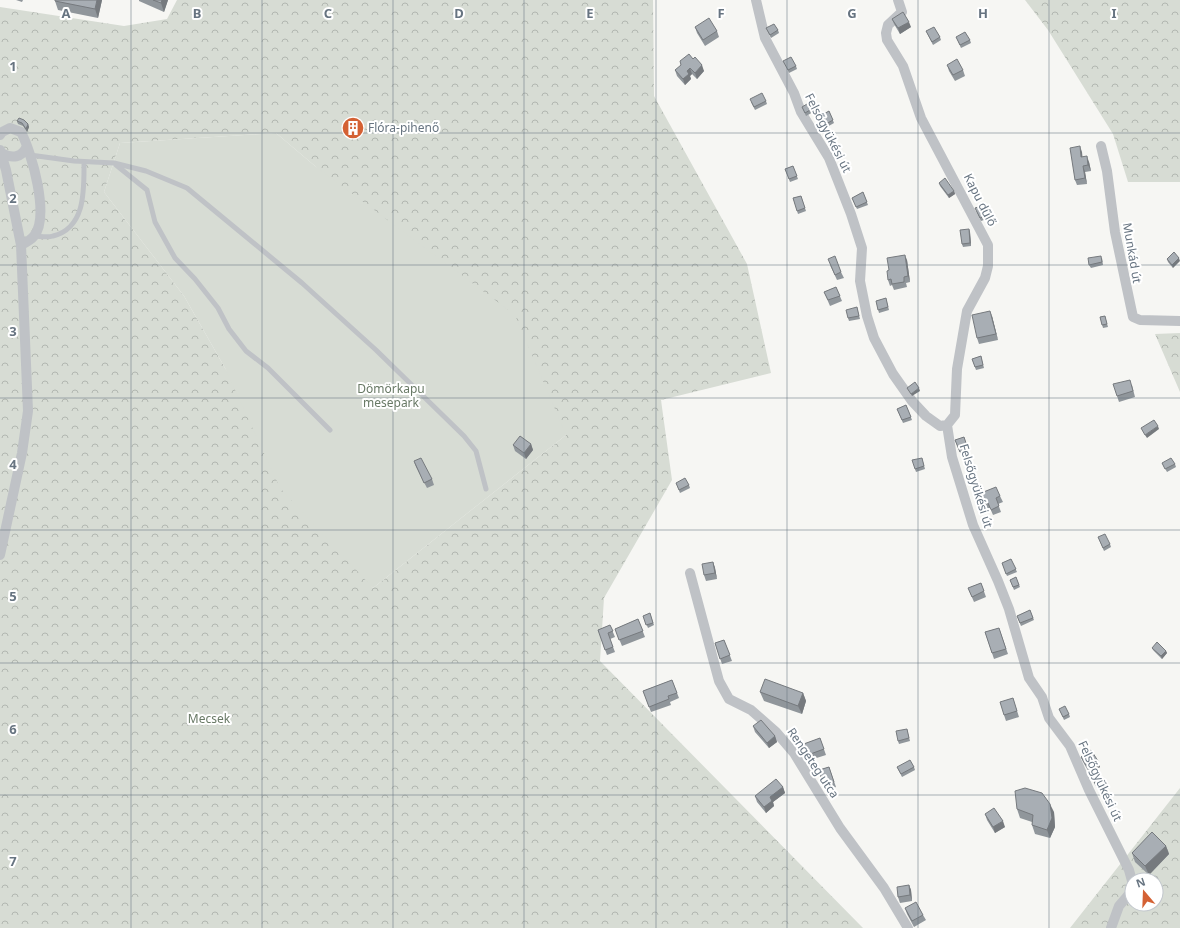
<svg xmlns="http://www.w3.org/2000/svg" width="1180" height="928" font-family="'Noto Sans',sans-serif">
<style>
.forest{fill:url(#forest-crowns);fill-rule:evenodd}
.green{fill:#d7dcd4}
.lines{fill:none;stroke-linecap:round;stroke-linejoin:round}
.lane{stroke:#bfc2c6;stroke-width:5}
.street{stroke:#bfc2c6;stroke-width:10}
.wall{fill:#90969b}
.shaded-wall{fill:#767a7e}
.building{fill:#a8aeb4;stroke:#767a7e}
.grid{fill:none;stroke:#677481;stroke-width:1;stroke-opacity:0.55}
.labels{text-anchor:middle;stroke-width:4;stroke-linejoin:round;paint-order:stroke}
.poi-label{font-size:12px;fill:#677481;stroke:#fff;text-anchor:start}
.street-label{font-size:12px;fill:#677481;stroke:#fff}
.park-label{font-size:12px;fill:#687965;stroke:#fff}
.grid-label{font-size:13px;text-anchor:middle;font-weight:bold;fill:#677481;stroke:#fff;stroke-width:4;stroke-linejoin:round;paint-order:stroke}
</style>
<defs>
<pattern id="forest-crowns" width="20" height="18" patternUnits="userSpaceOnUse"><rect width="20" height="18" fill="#d7dcd4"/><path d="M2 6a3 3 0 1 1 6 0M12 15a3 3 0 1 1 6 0" fill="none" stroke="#b2b7b1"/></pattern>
</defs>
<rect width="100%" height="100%" fill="#f6f6f3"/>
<!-- forest -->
<path class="forest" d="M177,0h476l1,96 93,168 24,109 -110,27 11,80 -68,118 -4,63 263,267h-863v-921l124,19 43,-7zM276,133l39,33 251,269 -193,153 -148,-220 -41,-72 -80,-104 16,-49z
M1025,0h155v182h-52l-15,-48 -65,-104z
M1180,333v59l-25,-58z
M1180,788v140h-110zM1132,880h24v24h-24z"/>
<!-- green -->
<path class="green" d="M276,133l39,33 200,149 51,120 -193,153 -93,-100 -55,-120 -41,-72 -80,-104 16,-49z"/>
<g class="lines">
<!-- lane -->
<path class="lane" d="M30,155l44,6 40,2 32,8 41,17 115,95 74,67 88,86 12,15 10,38
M116,165l31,25 8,32 20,36 20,21 23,29 11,21 17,22 22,17 62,62
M34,236c6,0 13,2 19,0 33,-8 31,-47 31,-74"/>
<!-- street -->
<path class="street" d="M756,0l9,38 29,55 7,19 28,46 22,56 11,34 -2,33 7,35 7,22 19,36 19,27 14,15 14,10 7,-1 5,32 21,68 25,56 11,28 20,69 13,19 7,21 21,28 19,44 40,80 3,11
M898,0l4,12 -14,13 -2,8 1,7 16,26 18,52 67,127v21l-3,12 -18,33 -10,58 -2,46 -8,10
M0,135l2,-3 8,-4 11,4c11,21 29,85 13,104 -3,4 -9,7 -13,9
M1101,146l6,25 8,61 18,85 7,3 40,1
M0,150l6,20 15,75 7,166 -6,42 -22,102
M1,153c11,6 21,5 26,-7
M690,573l29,108 10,18 22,11 25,22 18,21 46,75 44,60 24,40
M1111,928l8,-22 12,-14 1,-5"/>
</g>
<!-- wall -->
<path class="wall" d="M16,0h7l-1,2z
M102,0l-4,18 -40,-8 -3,-9z
M139,0h29l-4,12 -25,-11z
M892,19l19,8 -11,7 -6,-10z
M695,27l22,4 2,6 -14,9 -8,-13z
M766,28l12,2 1,3 -8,5z
M926,31l14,6 1,3 -8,5z
M956,37l14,3 1,3 -10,5z
M693,59l11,12 -7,8 -5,-5 -2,2 1,3 -6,6 -8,-9 -2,-6z
M783,61l13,5 1,3 -8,4z
M947,65l16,5 2,6 -10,5 -6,-10z
M766,101l1,3 -12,6 -4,-8z
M802,107h13l2,3 -11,6z
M829,111l5,12 -7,4 -5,-12z
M17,121l11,3 1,3 -2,5 -4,-6 -5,-2z
M355,124l1,3v4l-6,-1 -1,-3z
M1082,152v5l7,5 2,9 -6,1 2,12 -10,1 -2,-5z
M793,166l5,13 -8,3 -5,-13z
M939,183l15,8 1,3 -6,4 -9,-12z
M863,192l5,13 -11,4 -5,-11z
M801,196l5,15 -8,3 -5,-16z
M976,211l10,5 1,3 -6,2z
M969,229l1,3 1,14 -8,1 -1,-3z
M1174,252l-1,16 -5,-6 -1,-3z
M1102,258l1,7 -12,3 -2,-3z
M907,260l3,22 -4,1 1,4 -13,3 -2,-5 -2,1 -2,-6 1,-10z
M830,265l11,7 3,6 -7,2z
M836,287l6,14 -12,5 -6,-14z
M886,298l3,12 -10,3 -3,-12z
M857,307l3,12 -11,2 -1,-3z
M992,316l6,24 -19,4 -2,-6z
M1105,316l3,11 -5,1 -3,-11z
M981,356l3,12 -8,2 -4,-11z
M1132,385l3,12 -16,5 -2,-6z
M906,405l6,15 -9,3 -6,-14z
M964,437l5,15 -8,3 -6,-15z
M531,444l2,6 -7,9 -11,-8 -2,-6z
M922,458l3,11 -9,3 -1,-3z
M414,462l18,17 2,6 -7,3 -11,-21z
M1162,463l13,1 1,3 -9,5z
M676,483l13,2 1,3 -10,5z
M981,493l19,3 3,6 -5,2 3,8 -8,3 -3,-7 -3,1z
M1098,537l12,7 1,3 -7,4z
M1011,559l6,13 -10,4 -5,-13z
M713,562l2,6 2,11 -11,2 -2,-6z
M1016,577l4,10 -6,3 -4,-10z
M981,583l5,14 -12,5 -6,-14z
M1030,610l4,10 -13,6 -4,-10z
M650,613l4,12 -6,3 -5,-12z
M638,619l7,18 -23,9 -7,-17z
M610,625l5,12 -5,2 5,13 -8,3 -9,-25z
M999,628l9,26 -14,5 -9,-27z
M724,640l8,21 -10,3 -7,-21z
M1152,648l14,3 1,2 -5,6 -9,-9z
M672,680l7,18 -9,4 1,3 -20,7 -8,-21z
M760,692l43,1 3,8 -4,13 -38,-13z
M1013,698l6,19 -13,4 -2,-6z
M1059,709l10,5 1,3 -6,3z
M753,726l22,10 2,6 -8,6 -14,-16z
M907,729l3,12 -11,3 -1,-3z
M820,738l6,17 -19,6 -6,-16z
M1081,757l17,4 2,6 -10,7 -7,-12z
M829,767l7,20 -10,4 -7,-21z
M897,767h17l1,3 -13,7z
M1094,782l14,3 1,3 -7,6 -7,-9z
M783,787l2,6 -12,9 1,4 -8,7 -9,-11 -2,-6z
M1017,809l37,3 1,15 -5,11 -15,-4 -3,-9v-3l-12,-4z
M985,814l20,13 -10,6 -8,-13z
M1166,846l3,8 -20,21 -14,-13 -3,-9z
M909,885l2,5 1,11 -12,2 -2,-6z
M905,908l18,7 3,5 -12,7 -7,-13z"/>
<!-- shaded-wall -->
<path class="shaded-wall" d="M97,0h5l-4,18 -3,-9z
M162,0h6l-4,12 -3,-9z
M909,22l2,5 -11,7 -2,-6z
M702,65l2,6 -7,8 -2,-6z
M690,68l2,6 -2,2 1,3 -6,6 -2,-6 4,-8z
M28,124l1,3 -2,5 -1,-3z
M1080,146l2,6 1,10 -2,-5z
M1087,156l2,6 2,9 -3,-6z
M1083,166l2,6 2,12 -2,-6z
M954,191l1,3 -6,4 -1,-3z
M969,229l1,3 1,14 -1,-3z
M905,255l2,5 3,22 -2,-6z
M1179,258l1,3 -7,7 -1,-3z
M990,311l2,5 6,24 -2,-6z
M919,388l1,3 -8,5 -1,-2z
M1158,426l1,3 -12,9 -2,-3z
M531,444l2,6 -7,9 -2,-6z
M713,562l2,6 2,11 -2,-6z
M1166,651l1,2 -5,6 -1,-3z
M803,693l3,8 -4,13 -4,-8z
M775,736l2,6 -8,6 -2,-5z
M1098,761l2,6 -10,7 -2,-6z
M1108,785l1,3 -7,6 -1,-3z
M783,787l2,6 -12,9 1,4 -8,7 -2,-6 6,-10z
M1050,804l4,8 1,15 -5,11 -3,-8z
M1003,821l2,6 -10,6 -2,-6z
M1166,846l3,8 -20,21 -4,-9z
M909,885l2,5 1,11 -2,-6z"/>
<!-- building -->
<path class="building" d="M55,0h42l-2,9 -40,-8z
M153,0h9l-1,3z
M903,12l6,10 -11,6 -6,-9z
M709,18l8,13 -14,9 -8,-13z
M774,24l4,6 -8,5 -4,-7z
M934,27l6,10 -8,5 -6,-11z
M965,32l5,8 -10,5 -4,-8z
M689,54l4,5 2,-2 7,8 -7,8 -5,-5 -3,3 2,3 -6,5 -8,-9 6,-5 -1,-4z
M791,57l5,9 -8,4 -5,-9z
M957,59l6,11 -10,5 -6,-10z
M762,93l4,8 -12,6 -4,-8z
M812,101l3,6 -10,6 -3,-6z
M829,111l4,9 -7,4 -4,-9z
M19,118l5,2 4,4 -2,5 -4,-6 -5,-2z
M350,123l5,1 -1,4 -5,-1z
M1080,146l1,11 6,-1 1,9 -5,1 2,12 -10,2 -5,-32z
M793,166l4,10 -8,3 -4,-10z
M945,178l9,13 -6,4 -9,-12z
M863,192l4,10 -11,5 -4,-9z
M801,196l4,12 -8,3 -4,-13z
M981,206l5,10 -6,2 -5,-10z
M969,229l1,14 -8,1 -2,-14z
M1174,252l5,6 -7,7 -5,-6z
M905,255l3,21 -4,1v5l-12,2 -1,-5 -3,1 -1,-9 2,-1 -2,-12z
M835,256l6,16 -6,3 -7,-16z
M1101,256l1,6 -13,3 -1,-7z
M836,287l4,9 -12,4 -4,-8z
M886,298l2,9 -10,3 -2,-9z
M857,307l2,9 -11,2 -2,-8z
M990,311l6,23 -19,4 -5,-23z
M1105,316l2,8 -5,1 -2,-8z
M981,356l2,9 -8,2 -3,-8z
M1130,380l3,11 -16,5 -4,-12z
M915,382l4,6 -8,6 -4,-6z
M906,405l5,12 -9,3 -5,-11z
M1154,420l4,6 -13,9 -4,-7z
M520,436l11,8 -7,9 -11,-8z
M964,437l4,12 -8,3 -5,-12z
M421,458l11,21 -8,4 -10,-22z
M922,458l2,8 -9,3 -3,-9z
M1171,458l4,6 -10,5 -3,-6z
M685,478l4,7 -10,5 -3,-7z
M996,487l4,9 -4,2 3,8 -8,4 -3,-7 -3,1 -4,-11z
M1105,534l5,10 -7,4 -5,-11z
M1011,559l5,10 -10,5 -4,-11z
M713,562l2,11 -11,2 -2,-11z
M1016,577l3,8 -6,2 -3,-7z
M981,583l3,8 -12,6 -4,-9z
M1030,610l3,8 -13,5 -3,-7z
M650,613l3,10 -7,2 -3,-9z
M638,619l5,12 -24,9 -4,-11z
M610,625l3,6 -5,2 5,14 -8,3 -7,-20z
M999,628l7,21 -14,4 -7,-21z
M724,640l6,15 -10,4 -5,-16z
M1157,642l9,9 -5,5 -9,-8z
M765,679l38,14 -5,13 -38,-14z
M672,680l5,13 -9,3 1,3 -20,8 -6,-16z
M1013,698l4,13 -13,4 -4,-13z
M1065,706l4,8 -6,3 -4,-8z
M761,720l14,16 -8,7 -14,-17z
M907,729l2,9 -11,3 -2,-10z
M820,738l4,11 -19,7 -4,-11z
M1091,750l7,11 -10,7 -7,-11z
M910,760l4,7 -13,7 -4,-7z
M829,767l5,15 -11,3 -4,-15z
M1101,776l7,9 -7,6 -7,-9z
M776,779l7,8 -13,10 2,4 -8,6 -9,-11z
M1025,788l17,5 8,11 2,14 -5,12 -15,-5 1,-10 -16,-6 -2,-18z
M994,808l9,13 -10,6 -8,-13z
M1152,832l14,14 -21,20 -13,-13z
M909,885l1,10 -12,2 -1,-10z
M916,902l7,13 -11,6 -7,-13z"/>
<!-- grid -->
<path class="grid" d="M131,0v928M262,0v928M393,0v928M524,0v928M656,0v928M787,0v928M918,0v928M1049,0v928M0,133h1180M0,265h1180M0,398h1180M0,530h1180M0,663h1180M0,795h1180"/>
<!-- icons -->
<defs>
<g id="building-disc" transform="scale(1.15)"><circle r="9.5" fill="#d46134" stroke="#fff"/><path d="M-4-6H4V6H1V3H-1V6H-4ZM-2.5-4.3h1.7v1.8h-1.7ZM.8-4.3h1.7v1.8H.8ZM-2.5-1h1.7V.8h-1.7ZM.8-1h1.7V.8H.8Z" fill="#fff"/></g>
</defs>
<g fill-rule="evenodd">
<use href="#building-disc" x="353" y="128"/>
</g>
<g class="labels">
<!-- poi labels -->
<g class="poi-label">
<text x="368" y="132">Flóra-pihenő</text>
</g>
<!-- street labels -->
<g class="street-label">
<text transform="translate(828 133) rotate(63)" y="4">Felsőgyükési út</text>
<text transform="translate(980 200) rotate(63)" y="4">Kapu dűlő</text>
<text transform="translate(1132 253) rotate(80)" y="4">Munkád út</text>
<text transform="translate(976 486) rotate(73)" y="4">Felsőgyükési út</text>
<text transform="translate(813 763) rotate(56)" y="4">Rengeteg utca</text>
<text transform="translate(1100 781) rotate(65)" y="4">Felsőgyükési út</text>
</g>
<!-- park labels -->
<g class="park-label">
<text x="391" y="393">Dömörkapu<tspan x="391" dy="14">mesepark</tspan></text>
<text x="209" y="723">Mecsek</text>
</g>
</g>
<g class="grid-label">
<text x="66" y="18">A</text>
<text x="197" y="18">B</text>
<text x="328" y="18">C</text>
<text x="459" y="18">D</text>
<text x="590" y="18">E</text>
<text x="721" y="18">F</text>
<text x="852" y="18">G</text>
<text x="983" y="18">H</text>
<text x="1114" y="18">I</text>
<text x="13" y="71">1</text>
<text x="13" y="203">2</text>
<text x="13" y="336">3</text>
<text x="13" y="469">4</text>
<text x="13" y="601">5</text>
<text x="13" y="734">6</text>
<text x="13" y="866">7</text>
</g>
<!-- north arrow -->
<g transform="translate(1144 892) rotate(341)"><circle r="19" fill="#ffffff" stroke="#c2c7cd"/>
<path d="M0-3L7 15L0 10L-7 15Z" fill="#d46134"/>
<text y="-6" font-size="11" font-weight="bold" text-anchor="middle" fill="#677481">N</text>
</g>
</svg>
